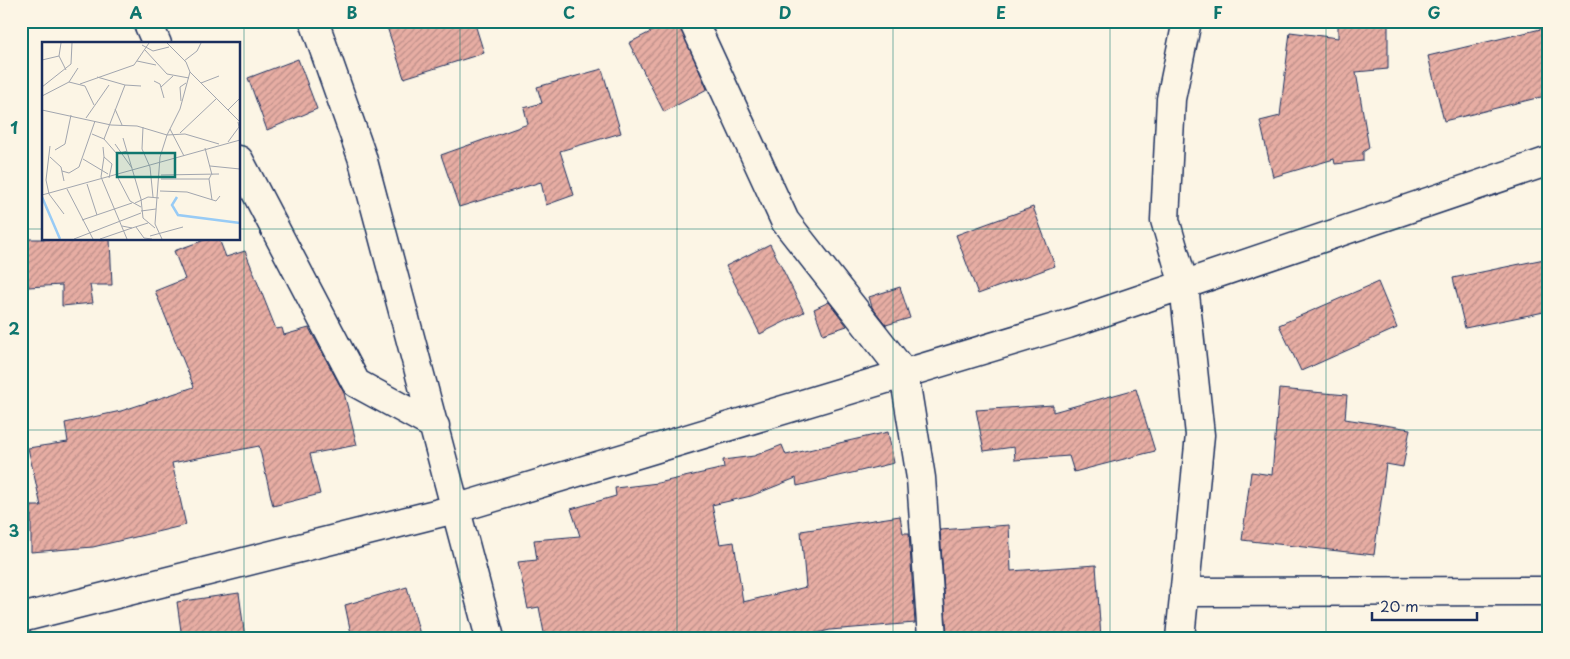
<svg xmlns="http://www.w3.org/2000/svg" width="1570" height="659" font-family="'Playpen Sans',sans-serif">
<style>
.building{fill:url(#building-hatch);stroke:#1b2f5e}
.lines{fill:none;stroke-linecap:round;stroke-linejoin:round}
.street-casing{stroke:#1b2f5e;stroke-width:31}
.street{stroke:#fcf5e5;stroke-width:28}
.grid{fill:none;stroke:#0f766e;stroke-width:1;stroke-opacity:0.55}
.inset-river{fill:none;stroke:#98cbf5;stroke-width:2.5}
.inset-road{fill:none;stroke:#a2a6af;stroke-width:1}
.view{fill:#0f766e;fill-opacity:0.15;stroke:#0f766e;stroke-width:2.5}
.inset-edge{fill:none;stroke:#1b2f5e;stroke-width:2.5}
.neatline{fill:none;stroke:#0f766e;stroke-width:2}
.grid-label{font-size:16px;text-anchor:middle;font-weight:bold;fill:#0f766e}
</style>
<defs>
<pattern id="building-hatch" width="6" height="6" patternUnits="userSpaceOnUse" patternTransform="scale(1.25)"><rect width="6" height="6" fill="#e7ada3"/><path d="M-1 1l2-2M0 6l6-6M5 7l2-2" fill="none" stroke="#ba8d88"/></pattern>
</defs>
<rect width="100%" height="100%" fill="#fcf5e5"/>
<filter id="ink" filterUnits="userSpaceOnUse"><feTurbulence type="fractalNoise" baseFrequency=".02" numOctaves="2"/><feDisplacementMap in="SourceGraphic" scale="10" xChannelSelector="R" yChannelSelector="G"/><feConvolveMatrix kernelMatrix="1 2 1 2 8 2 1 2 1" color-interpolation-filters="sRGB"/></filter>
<g filter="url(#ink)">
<!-- building -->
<path class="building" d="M385,21h89l10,32 -80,25z
M672,21h6l29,68 -43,23 -35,-69z
M1338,21h50v48l-32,3 13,76 -6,4v9l-28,3 -1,-5 -61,18 -13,-56 20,-5 10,-84 48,6z
M1549,27v68l-105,26 -16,-65z
M298,59l19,50 -50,21 -19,-52z
M602,69l19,64 -61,18 14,44 -28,10 -5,-23 -82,25 -18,-52 87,-31 -4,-16 18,-5 -5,-16z
M1033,207l22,59 -77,28 -22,-59z
M26,239h84l2,46h-22l3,18 -31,3v-21l-34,2z
M207,239h12l7,18 19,-6 31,78 6,-1 2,7 25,-7 35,65 13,52 -47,9 10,40 -47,12 -14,-60 -87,17 14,62 -93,22 -62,5v-46h10l-13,-58 40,-6 -3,-19 56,-12 73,-24 -39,-96 30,-12 -11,-28z
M770,244l34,68 -44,22 -34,-68z
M1549,258v53l-84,17 -12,-50z
M1378,282l19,46 -96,43 -22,-46z
M900,287l10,31 -24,7 -14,-18 -3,-10z
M829,302l18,24 -24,8 -9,-25z
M1136,389l19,62 -81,21 -5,-16 -54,4 -1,-13 -30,4 -8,-41 77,-5v7z
M1279,389l68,6 -2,24 65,10 -7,38 -17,-3 -12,91 -132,-15 9,-68 21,3z
M888,432l6,31 -97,23 -1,-8 -45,18 -39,9 8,39 14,-2 9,60 63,-15 -5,-56 99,-15 3,17h6l6,90 -85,7 -34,8h-251l-6,-31 -11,2 -10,-47 19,-2 -3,-20 46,-4 -9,-27 45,-13 -1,-8 43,-5 66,-15 -1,-8 31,-4 28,-11 4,10z
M1009,525l2,46 85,-6 5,73h-154l-7,-108z
M407,587l14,51h-69l-7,-33z
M239,593l6,45h-63l-5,-36z"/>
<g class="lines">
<!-- street casing -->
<g class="street-casing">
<path id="street" d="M147,21l10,23
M314,21l48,136 128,481
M693,21l92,200 119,152 17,105 11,160
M239,160l117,223 79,43
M1184,592l365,-1
M21,618l434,-109 613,-185 481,-163
M1180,638l20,-203 -16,-150 -19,-65 6,-121 16,-78"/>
</g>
<!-- street -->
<use href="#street" class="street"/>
</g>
</g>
<!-- grid -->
<path class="grid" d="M244,21v617M460,21v617M677,21v617M893,21v617M1110,21v617M1326,21v617M21,229h23M239,229h1310M21,430h1528"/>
<!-- overview -->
<g transform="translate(42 42)">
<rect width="198" height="198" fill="#fcf5e5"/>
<path class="inset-river" d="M0,155l18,42M135,155l-5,8 6,10 62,8"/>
<path class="inset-road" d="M19,1l-2,13 7,14M100,3l11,6 16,-4M103,8l22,24 22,4M0,18l17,-4M95,19l19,4M142,19l13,-10 4,-8M148,30l50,50M55,35l28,8M112,39l6,3 4,14M27,40l16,4 9,19M159,41l18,-7M38,42l54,-19 15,-22M0,45l29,-23 1,-21M119,45l12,-11M0,54l27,-14 9,-14M139,59l-1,-14 6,-4M73,67l7,16M0,68l69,15 26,1 30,9 18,-1 34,10M186,68l12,-12M44,76l23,-33M101,85l-1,22 8,18 3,30M128,87l14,27M138,91l36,-34M50,92l12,5 13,15M81,96l18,61 2,19 12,10M62,97l21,-54 16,1M186,100l11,-15 -1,-5M73,102l17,24M8,104l-4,34 3,14 15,20M61,105l1,10 8,7 -3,14M163,106l7,27M13,108l10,-6 6,-29M85,109l-10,3v22l13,25 11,6M8,115l11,10 3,14M62,115l-3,20 26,62M41,117l25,15M168,124l30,3M20,129l7,2 10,-6 16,-46M119,133l58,-1M119,137h48l2,-4M167,137l3,21M45,142l10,31M25,147l26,50M118,149l27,1 29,9 4,-5M0,153l198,-55M93,161l13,-6 11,1M99,169l15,-2M40,178l50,-17M80,184l10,2 16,-5M94,185l8,11 8,1M108,194l33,-9M32,197l67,-26M58,197l32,-11M120,197l-7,-15 5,-67 7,-22 13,-26 10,-37 -4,-10 -19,-19"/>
<path class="view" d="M75,111h58v24h-58z"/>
<rect width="198" height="198" class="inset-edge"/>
</g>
<!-- margin -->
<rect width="1570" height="659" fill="none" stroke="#fcf5e5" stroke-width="55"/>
<!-- scale -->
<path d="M1372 612v8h105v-8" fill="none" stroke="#1b2f5e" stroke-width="2.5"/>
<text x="1380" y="612" font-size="15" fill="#1b2f5e" stroke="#fcf5e5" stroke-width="4" paint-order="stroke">20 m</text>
<rect x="28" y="28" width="1514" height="604" class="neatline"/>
<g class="grid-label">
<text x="136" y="19">A</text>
<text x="352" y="19">B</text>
<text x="569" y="19">C</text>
<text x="785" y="19">D</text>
<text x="1001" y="19">E</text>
<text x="1218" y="19">F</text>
<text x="1434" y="19">G</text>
<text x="14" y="134">1</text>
<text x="14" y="335">2</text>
<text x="14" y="537">3</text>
</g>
</svg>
